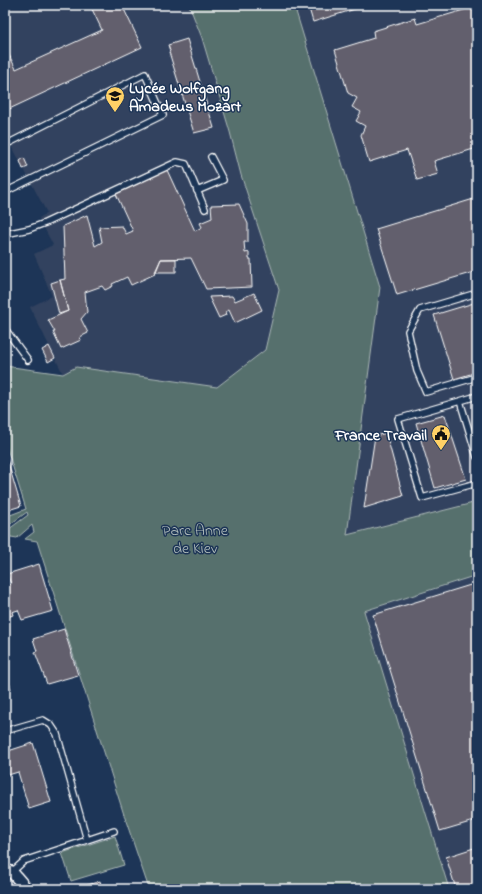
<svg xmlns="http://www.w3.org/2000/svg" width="482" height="894" font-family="'Indie Flower',sans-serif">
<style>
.built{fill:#32425e}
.green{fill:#57706d;stroke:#abb8b6}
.building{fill:#625f6d;stroke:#fff}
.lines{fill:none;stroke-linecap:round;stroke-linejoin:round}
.lane-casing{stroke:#fff;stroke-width:8}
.street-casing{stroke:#fff;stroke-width:14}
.lane{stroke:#1d3557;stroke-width:5.5}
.street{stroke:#1d3557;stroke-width:11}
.labels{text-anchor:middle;stroke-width:3;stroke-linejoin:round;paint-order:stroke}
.poi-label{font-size:16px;font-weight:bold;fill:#fff;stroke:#1d3557;text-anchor:start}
.park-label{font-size:16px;fill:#b3bfbd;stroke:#1d3557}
</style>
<rect width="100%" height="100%" fill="#1d3557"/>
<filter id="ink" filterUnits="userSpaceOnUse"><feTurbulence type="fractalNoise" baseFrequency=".025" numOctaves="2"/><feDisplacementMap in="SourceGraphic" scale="8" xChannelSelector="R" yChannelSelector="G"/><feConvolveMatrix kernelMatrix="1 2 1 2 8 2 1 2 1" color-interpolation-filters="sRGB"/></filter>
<g filter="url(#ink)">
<!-- built -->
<path class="built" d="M5,5h184l13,33 28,94 11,43 38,115 -14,60 -48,37 -141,-20 -13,7 -33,-67 22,-11 -18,-42 19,-9 -14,-27 8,-5 -42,-80z
M294,5h183v497l-131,34 34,-249z
M477,575v314h-28l-85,-278z"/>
<!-- green -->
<path class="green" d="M189,5h105l86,282 -33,248 130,-33v73l-113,36 85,278h-300l-24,-71 -88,-277 -12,-2 9,-7 -2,-7 -15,13 -12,-2v-4l23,-17 -1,-3 -22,16v-11l21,-8 -21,-67v-76l58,8 13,-7 141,20 48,-37 14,-60 -38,-115 -11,-43 -28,-94z
M115,836l9,29 -53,16 -9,-28z"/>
<!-- building -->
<path class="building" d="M90,5h32l20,42 -137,64v-64l11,22 86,-39z
M308,5h60l-55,17z
M477,6v142l-43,13 4,13 -21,6 -10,-30 -38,12 -8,-27 4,-9 -9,-5 5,-9 -9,-5 5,-9 -9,-5 -13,-43 39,-12 -1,-7 42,-13 2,6z
M187,39l27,89 -20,5 -25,-81 1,-1 -2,-6z
M24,158l4,9 -5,2 -3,-8z
M167,170l28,61 7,-4 -2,-4 12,-5 -1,-13 28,-1 9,20v18h-4l1,11 4,-1v7h2l1,28 -46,2 -15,-31 -30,1 -6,15 -24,11 -4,-8 -15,7 1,2 -8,4 -3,-4 -17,6 2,20 -6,7 7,14 -8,4 1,3 -20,9 -8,-17h2l-7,-12 20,-9 -8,-31 5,-1 -2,-53 24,-11 8,31 7,-4 -3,-15 23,-1 4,8 7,-3 -17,-37z
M477,198v73l-80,24 -21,-66z
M161,259h15v13h-21z
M60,280l8,31 -9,3 -8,-31z
M254,293l8,17 -27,13 -6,-13 -4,2 1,3 -7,3 -10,-21 23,-1 3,5z
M477,302v70l-23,7 -20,-64z
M49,346l6,12 -7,4 -6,-12z
M445,415l21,64 -31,9 -19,-65z
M386,433l17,63 -39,12 11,-72z
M7,459l14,47 -16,5v-51z
M39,564l14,47 -31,9 -4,-10 -6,2 1,3 -8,3v-32l6,-2 -4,-10z
M477,583v237l-37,11 -67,-216z
M64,629l14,46 -31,9 -12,-32 2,-1 -4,-12z
M5,668l6,21 -6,1z
M33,743l18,59 -22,7 -11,-37 -13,4v-24z
M477,847v42h-21l-10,-32z
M100,881l2,8h-16l-1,-3z"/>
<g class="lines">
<!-- lane casing -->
<g class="lane-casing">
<path id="lane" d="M5,145l140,-71 18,41 -158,77
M197,191l26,-11 -12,-23
M5,234l24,-5 16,-6 132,-61 9,2 19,45
M477,293l-57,17 -12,21 9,40 9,21 51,-15
M5,329l23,31
M460,401l17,-5
M477,457l-17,-56 -62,18 24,79 55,-15
M5,731l38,-11 8,5 6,9 30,106
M12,872l12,-11 90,-30"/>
</g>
<!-- street casing -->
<g class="street-casing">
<path id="street" d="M5,871l7,1 12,14 1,3"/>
</g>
<!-- lane -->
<use href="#lane" class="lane"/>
<!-- street -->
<use href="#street" class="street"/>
</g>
</g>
<!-- icons -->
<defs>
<g id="school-pin" transform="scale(1)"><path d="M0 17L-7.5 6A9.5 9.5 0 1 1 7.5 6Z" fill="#ffd166" stroke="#1d3557"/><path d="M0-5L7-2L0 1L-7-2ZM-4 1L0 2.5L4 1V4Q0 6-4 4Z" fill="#111"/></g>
<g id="civic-pin" transform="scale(1)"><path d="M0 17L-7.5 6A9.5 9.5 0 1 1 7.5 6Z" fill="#ffd166" stroke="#1d3557"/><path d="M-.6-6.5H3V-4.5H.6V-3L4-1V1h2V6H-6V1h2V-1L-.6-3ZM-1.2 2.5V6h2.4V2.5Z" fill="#111"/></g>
</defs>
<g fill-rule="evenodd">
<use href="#school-pin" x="115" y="96"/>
<use href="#civic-pin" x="441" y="434"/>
</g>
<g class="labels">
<!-- poi labels -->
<g class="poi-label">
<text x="129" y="93">Lycée Wolfgang<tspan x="129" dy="18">Amadeus Mozart</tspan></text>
<text x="427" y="440" text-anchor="end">France Travail</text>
</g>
<!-- park labels -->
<g class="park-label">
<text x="195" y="535">Parc Anne<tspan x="195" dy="18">de Kiev</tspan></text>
</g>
</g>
<!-- margin -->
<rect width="482" height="894" fill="none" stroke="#1d3557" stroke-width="20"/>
<rect x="10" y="10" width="462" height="874" fill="none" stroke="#fff" stroke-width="1.5" filter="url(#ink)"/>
</svg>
